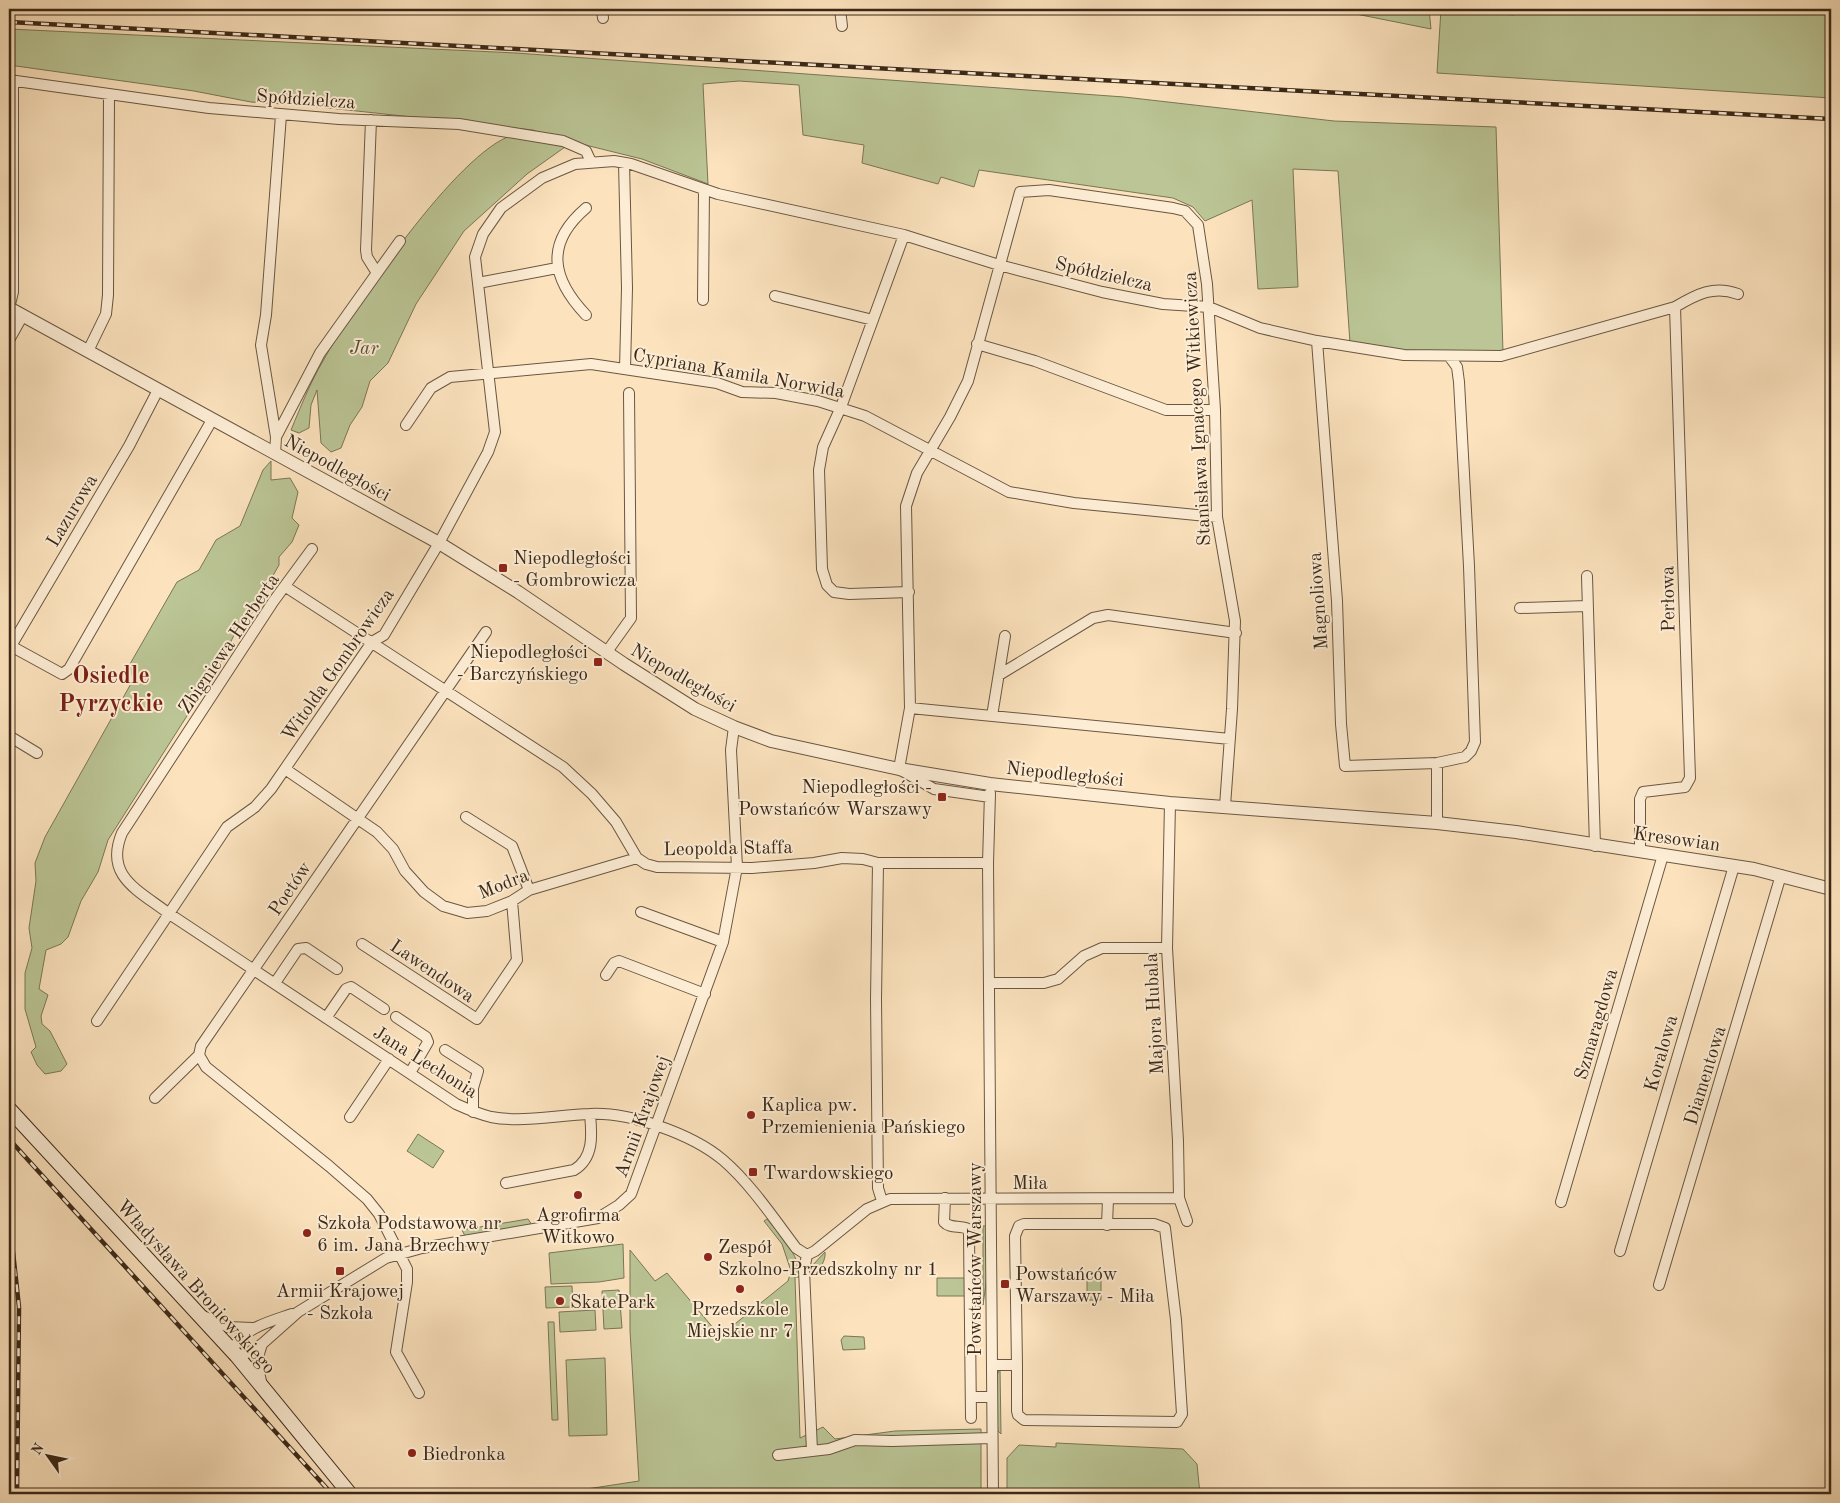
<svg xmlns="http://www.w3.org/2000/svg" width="1840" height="1503" font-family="'Old Standard TT',serif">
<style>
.green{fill:#bbc595;stroke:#7a7656}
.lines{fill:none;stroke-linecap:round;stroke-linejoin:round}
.minor-casing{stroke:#6a5742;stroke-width:12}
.tertiary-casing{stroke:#6a5742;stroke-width:14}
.secondary-casing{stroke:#3a2818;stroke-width:16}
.minor{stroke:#fdedd5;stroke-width:10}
.tertiary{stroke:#fdedd5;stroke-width:12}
.secondary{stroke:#fdedd5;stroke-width:14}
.rail-casing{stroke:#3a2818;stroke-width:4.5}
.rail{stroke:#fdedd5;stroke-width:2.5;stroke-dasharray:8;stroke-linecap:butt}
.poi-dot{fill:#8f2418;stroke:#fdedd5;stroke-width:2}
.labels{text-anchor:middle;stroke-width:4;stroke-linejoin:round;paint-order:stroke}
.street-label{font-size:19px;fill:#3a2818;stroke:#fdedd5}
.park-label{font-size:19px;font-style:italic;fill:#5a4f37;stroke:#fdedd5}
.poi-label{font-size:19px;fill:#3a2818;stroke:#fdedd5;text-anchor:start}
.district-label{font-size:24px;font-weight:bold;fill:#7a1f14;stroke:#fdedd5}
</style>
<rect width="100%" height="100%" fill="#fce3be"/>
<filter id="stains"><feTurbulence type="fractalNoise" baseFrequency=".004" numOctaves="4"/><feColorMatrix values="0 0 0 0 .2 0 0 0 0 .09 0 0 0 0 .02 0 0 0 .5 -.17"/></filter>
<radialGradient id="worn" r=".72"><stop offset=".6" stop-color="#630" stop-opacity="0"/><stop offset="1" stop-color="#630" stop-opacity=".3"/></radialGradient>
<!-- green -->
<path class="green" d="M1331,9h98l2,20z
M1441,9l73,6 1,-6h316v89l-394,-25z
M9,29l507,24 608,44 210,24 162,6 7,225 -105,-2 -48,-7 -12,-172 -45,-2 5,118 -40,2 -6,-89 -47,21 -12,-14 -20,-9 -194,-28 -5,17 -33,-10 -3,7 -76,-21 2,-18 -61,-10 -4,-50 -60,-4 -36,3 5,100 -66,-25 -93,-23 -16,-6 -232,-25 -50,-3 -57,-11 -185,-26z
M513,135l52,12 -38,27 -63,57 -48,73 -28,59 -18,18 -8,26 -12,18 -9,23 -10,4 -10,-9 -4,-53 -6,15 -2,23 -10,5 -8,-3c10,-24 19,-47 32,-69 29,-53 135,-210 190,-226z
M271,461v19l19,-2 8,14 -6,26 7,7 -7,17 -13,15v8l-26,46 -19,24 -14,29 -112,176 -10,32 -17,29 -13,36 -7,7 -15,6 -7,39 9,6 -7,21 1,8 8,7 17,33 -6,7 -16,3 -8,-9 -6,-13 5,-5 -11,-38v-36l7,-25 -3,-20 7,-47 -1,-18 10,-26 88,-157 -3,-16 47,-82 22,-12 17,-30 24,-14 23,-56z
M418,1134l26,17 -11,17 -26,-17z
M528,1219l4,6 -67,11 -3,-6z
M767,1219c14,18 32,34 33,58h-5l5,161 23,-11 12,12 60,-8 86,-2v65h-427l85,-13 -9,-150v-81l25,31 12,-8 53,63 68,-55 3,-10 -9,-27 -18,-23z
M983,1226h3l1,50 -4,29z
M623,1244l1,34 -25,4 -48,2 -2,-31z
M825,1252c1,8 -5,17 -10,23l-7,1 2,-8z
M937,1278h28l1,18h-29z
M1087,1278h14v22h-14z
M572,1286l1,21 -27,1 -1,-21z
M619,1290l3,38 -18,1 -2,-38z
M595,1310l1,20 -36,2 -1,-20z
M548,1322h6l4,98h-6z
M844,1336l20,1 1,12 -22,1 -2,-10z
M605,1358l2,77 -38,1 -3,-76z
M1000,1369l1,65 -4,-4v-55z
M1056,1443l127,6 14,15 3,30h-193v-36l12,-13 37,2z"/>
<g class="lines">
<!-- minor casing -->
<g class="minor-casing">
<path id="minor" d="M602,9l1,9
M840,9l2,17
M9,80l200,28 130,11 120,5 104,17 23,10 5,11
M624,163l3,125 -2,81
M586,208c-42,36 -34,71 0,107
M904,235l-63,172 -18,40 -4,23 3,99 5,16 7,7 15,2 60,-2
M377,273l23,-32
M478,283l79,-15
M775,296l98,24
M703,300l1,-111
M9,308l4,-16v-211
M9,340l14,-25
M1317,341l20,260 4,123 4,42 92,-3 28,-6 6,-6 4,-9 -6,-176 -10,-184 -2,-15 -8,-11
M977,344l58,17 131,49h49
M88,351l18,-37 2,-19 1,-201
M406,425l25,-37 19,-11 141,-13 126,19 25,9 34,1 42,8 47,15 144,76 65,11 143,14
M276,437l44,-84 57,-80 -10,-16 -1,-7 5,-130
M275,454l1,-17 -15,-92 5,-30 15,-200
M312,549l-39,53 -151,231c-18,43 16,57 46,80l288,191c11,5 23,10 35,13 31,6 67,-2 99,-3 40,-2 102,20 133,46 27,23 52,60 73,88l11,7
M1587,576l8,270
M286,587l277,180 29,27 24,28 21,36 9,6 11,3 95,1 62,-5 28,-5 21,1 15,4h110
M1520,608l67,-2
M9,645l53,29 7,-5 143,-249
M11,646l118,-200 29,-56
M606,653l25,-35 -2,-225
M999,675l94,-57 15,-3 128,18
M910,708l320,31
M992,716l13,-80
M9,736l28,17
M285,769l92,63 16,17 12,22 19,21 19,14 24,7 20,-2 25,-10 17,-11 108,-32
M990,793l-2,70 5,631
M990,797l-56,-8 -35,-20 11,-61 -4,-202 11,-33 33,-56 18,-36 52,-189 29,-2 124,18 12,3 13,14 9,59 8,126 2,107 18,104 -3,88 -7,97
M1170,803l-3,145 11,193 1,57 8,23
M466,817l46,29 17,44
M1437,823v-60
M1640,851v-52l3,-7 42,-5 5,-9 -15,-471
M878,863l-2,136 2,189 4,13
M641,912l82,30
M362,944l115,75 40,-59 -5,-59
M606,975l8,-12 5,-2 86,33
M275,983l23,-34 8,-1 31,21
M990,983h54l14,-4 26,-23 18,-8h65
M396,1017l30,20 2,5 -18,31
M326,1018l20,-29 5,-2 33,22
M97,1021l130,-194 28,-20 16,-18 101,-147 12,-7 55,-92 49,-91 7,-20 -20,-175 8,-23 18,-26 41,-30 33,-14 39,-3 17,3 87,30 186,41 95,30 103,27 61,12 46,3 51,21 57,13 87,14 97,1 174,-49c22,-13 39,-22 63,-13
M445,1050l33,21 -5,17v24
M199,1055l7,12 123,99 38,33 12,15 28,55v13l-11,70 23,41
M155,1098l44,-43 2,-9 285,-414
M350,1117l39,-58
M506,1183l68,-13c20,-12 18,-35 16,-56
M945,1198l-1,24c6,7 16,3 24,7l1,5 2,184
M1561,1202l102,-347
M1107,1225l1,-26
M1620,1251l114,-385
M807,1255l8,-4 52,-42 23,-10 289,-1
M807,1255l-3,15 8,181
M1659,1285l122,-410
M201,1315l27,12 24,1
M232,1350c13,-23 37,-28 60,-36
M237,1356l13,-4 12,-8 36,-32 88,-54 36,-10 176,-30 21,-13 12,-11 92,-252 14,-75 -6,-117 3,-23
M992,1365h25l-2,-129 4,-10 5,-2h130l11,4 11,92 6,94 -5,8 -153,-2 -6,-5 -1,-4v-46
M262,1385c-4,-15 -6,-26 0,-41
M971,1397h21
M778,1455l51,-6 26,-9 37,1 100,-3"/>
</g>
<!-- tertiary casing -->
<g class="tertiary-casing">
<path id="tertiary" d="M9,308l430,235 79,49 106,72 71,45 39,18 37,14 128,28 91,15 180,19 267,20 79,9 238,37 77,20"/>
</g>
<!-- secondary casing -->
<g class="secondary-casing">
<path id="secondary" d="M9,1109l228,247 113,138"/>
</g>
<!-- minor -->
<use href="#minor" class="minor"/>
<!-- tertiary -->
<use href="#tertiary" class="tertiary"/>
<!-- secondary -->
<use href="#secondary" class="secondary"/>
<!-- rail casing -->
<g class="rail-casing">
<path id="rail" d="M9,22l1822,97
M9,1139l323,355
M9,1237l4,15 6,55 -2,187"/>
</g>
<!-- rail -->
<use href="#rail" class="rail"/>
</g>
<!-- markers -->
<g class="poi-dot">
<rect x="498" y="563" width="10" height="10" rx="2.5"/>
<rect x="593" y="657" width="10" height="10" rx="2.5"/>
<rect x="937" y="792" width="10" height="10" rx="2.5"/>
<circle cx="751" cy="1115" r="5"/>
<rect x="748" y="1167" width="10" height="10" rx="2.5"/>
<circle cx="578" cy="1195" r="5"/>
<circle cx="307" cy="1233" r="5"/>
<circle cx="708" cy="1257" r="5"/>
<rect x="335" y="1266" width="10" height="10" rx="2.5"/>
<rect x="1000" y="1279" width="10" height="10" rx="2.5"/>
<circle cx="740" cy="1289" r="5"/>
<circle cx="560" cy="1301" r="5"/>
<circle cx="412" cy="1453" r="5"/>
</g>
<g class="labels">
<!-- street labels -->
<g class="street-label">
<text transform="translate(306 98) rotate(4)" y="7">Spółdzielcza</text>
<text transform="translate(1104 273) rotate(13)" y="7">Spółdzielcza</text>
<text transform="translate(739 372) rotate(10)" y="7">Cypriana Kamila Norwida</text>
<text transform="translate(1196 409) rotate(-93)" y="7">Stanisława Ignacego Witkiewicza</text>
<text transform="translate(338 467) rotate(29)" y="7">Niepodległości</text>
<text transform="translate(71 510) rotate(-59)" y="7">Lazurowa</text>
<text transform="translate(1667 599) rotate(-91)" y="7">Perłowa</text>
<text transform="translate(1317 601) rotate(-94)" y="7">Magnoliowa</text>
<text transform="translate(228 643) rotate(-56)" y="7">Zbigniewa Herberta</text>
<text transform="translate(337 664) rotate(-55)" y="7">Witolda Gombrowicza</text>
<text transform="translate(684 677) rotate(30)" y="7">Niepodległości</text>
<text transform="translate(1065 773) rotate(6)" y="7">Niepodległości</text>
<text transform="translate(1677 838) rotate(8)" y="7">Kresowian</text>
<text transform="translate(728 847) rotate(-1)" y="7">Leopolda Staffa</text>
<text transform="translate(503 883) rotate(-22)" y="7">Modra</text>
<text transform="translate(289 888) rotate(-56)" y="7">Poetów</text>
<text transform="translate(433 970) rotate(34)" y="7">Lawendowa</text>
<text transform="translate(1153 1014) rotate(-93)" y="7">Majora Hubala</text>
<text transform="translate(1595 1024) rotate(-74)" y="7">Szmaragdowa</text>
<text transform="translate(1660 1053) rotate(-74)" y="7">Koralowa</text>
<text transform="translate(426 1061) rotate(32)" y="7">Jana Lechonia</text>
<text transform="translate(1704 1075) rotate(-73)" y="7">Diamentowa</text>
<text transform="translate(641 1116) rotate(-70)" y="7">Armii Krajowej</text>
<text x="1030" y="1189">Miła</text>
<text transform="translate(974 1259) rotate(-90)" y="7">Powstańców Warszawy</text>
<text transform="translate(197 1286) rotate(48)" y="7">Władysława Broniewskiego</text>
</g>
<!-- park labels -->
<g class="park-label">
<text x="364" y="354">Jar</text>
</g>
<!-- poi labels -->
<g class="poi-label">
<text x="513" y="564">Niepodległości<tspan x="513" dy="22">- Gombrowicza</tspan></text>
<text x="588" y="658" text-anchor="end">Niepodległości<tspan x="588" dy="22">- Barczyńskiego</tspan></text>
<text x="932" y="793" text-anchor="end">Niepodległości -<tspan x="932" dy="22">Powstańców Warszawy</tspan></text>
<text x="761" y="1111">Kaplica pw.<tspan x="761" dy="22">Przemienienia Pańskiego</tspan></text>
<text x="763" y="1179">Twardowskiego</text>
<text x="578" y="1221" text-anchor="middle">Agrofirma<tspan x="578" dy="22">Witkowo</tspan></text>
<text x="317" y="1229">Szkoła Podstawowa nr<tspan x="317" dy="22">6 im. Jana Brzechwy</tspan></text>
<text x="718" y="1253">Zespół<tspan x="718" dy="22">Szkolno-Przedszkolny nr 1</tspan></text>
<text x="1015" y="1280">Powstańców<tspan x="1015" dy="22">Warszawy - Miła</tspan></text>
<text x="340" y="1297" text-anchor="middle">Armii Krajowej<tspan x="340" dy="22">- Szkoła</tspan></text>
<text x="570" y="1308">SkatePark</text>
<text x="740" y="1315" text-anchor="middle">Przedszkole<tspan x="740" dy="22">Miejskie nr 7</tspan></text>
<text x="422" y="1460">Biedronka</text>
</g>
<!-- district labels -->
<g class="district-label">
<text x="111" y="683">Osiedle<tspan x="111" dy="28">Pyrzyckie</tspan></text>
</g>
</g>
<!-- margin -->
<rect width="1840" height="1503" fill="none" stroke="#fce3be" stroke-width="30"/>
<rect x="10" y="10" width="1820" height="1483" fill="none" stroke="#3a2818" stroke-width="2.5"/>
<rect x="15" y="15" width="1810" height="1473" fill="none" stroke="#3a2818"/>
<!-- north arrow -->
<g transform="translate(48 1456) rotate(303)" stroke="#fdedd5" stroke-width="4" paint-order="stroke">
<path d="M0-4L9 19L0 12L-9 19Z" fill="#3a2818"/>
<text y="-8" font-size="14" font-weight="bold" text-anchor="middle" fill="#3a2818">N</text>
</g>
<rect width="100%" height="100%" filter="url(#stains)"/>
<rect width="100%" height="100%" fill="url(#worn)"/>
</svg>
